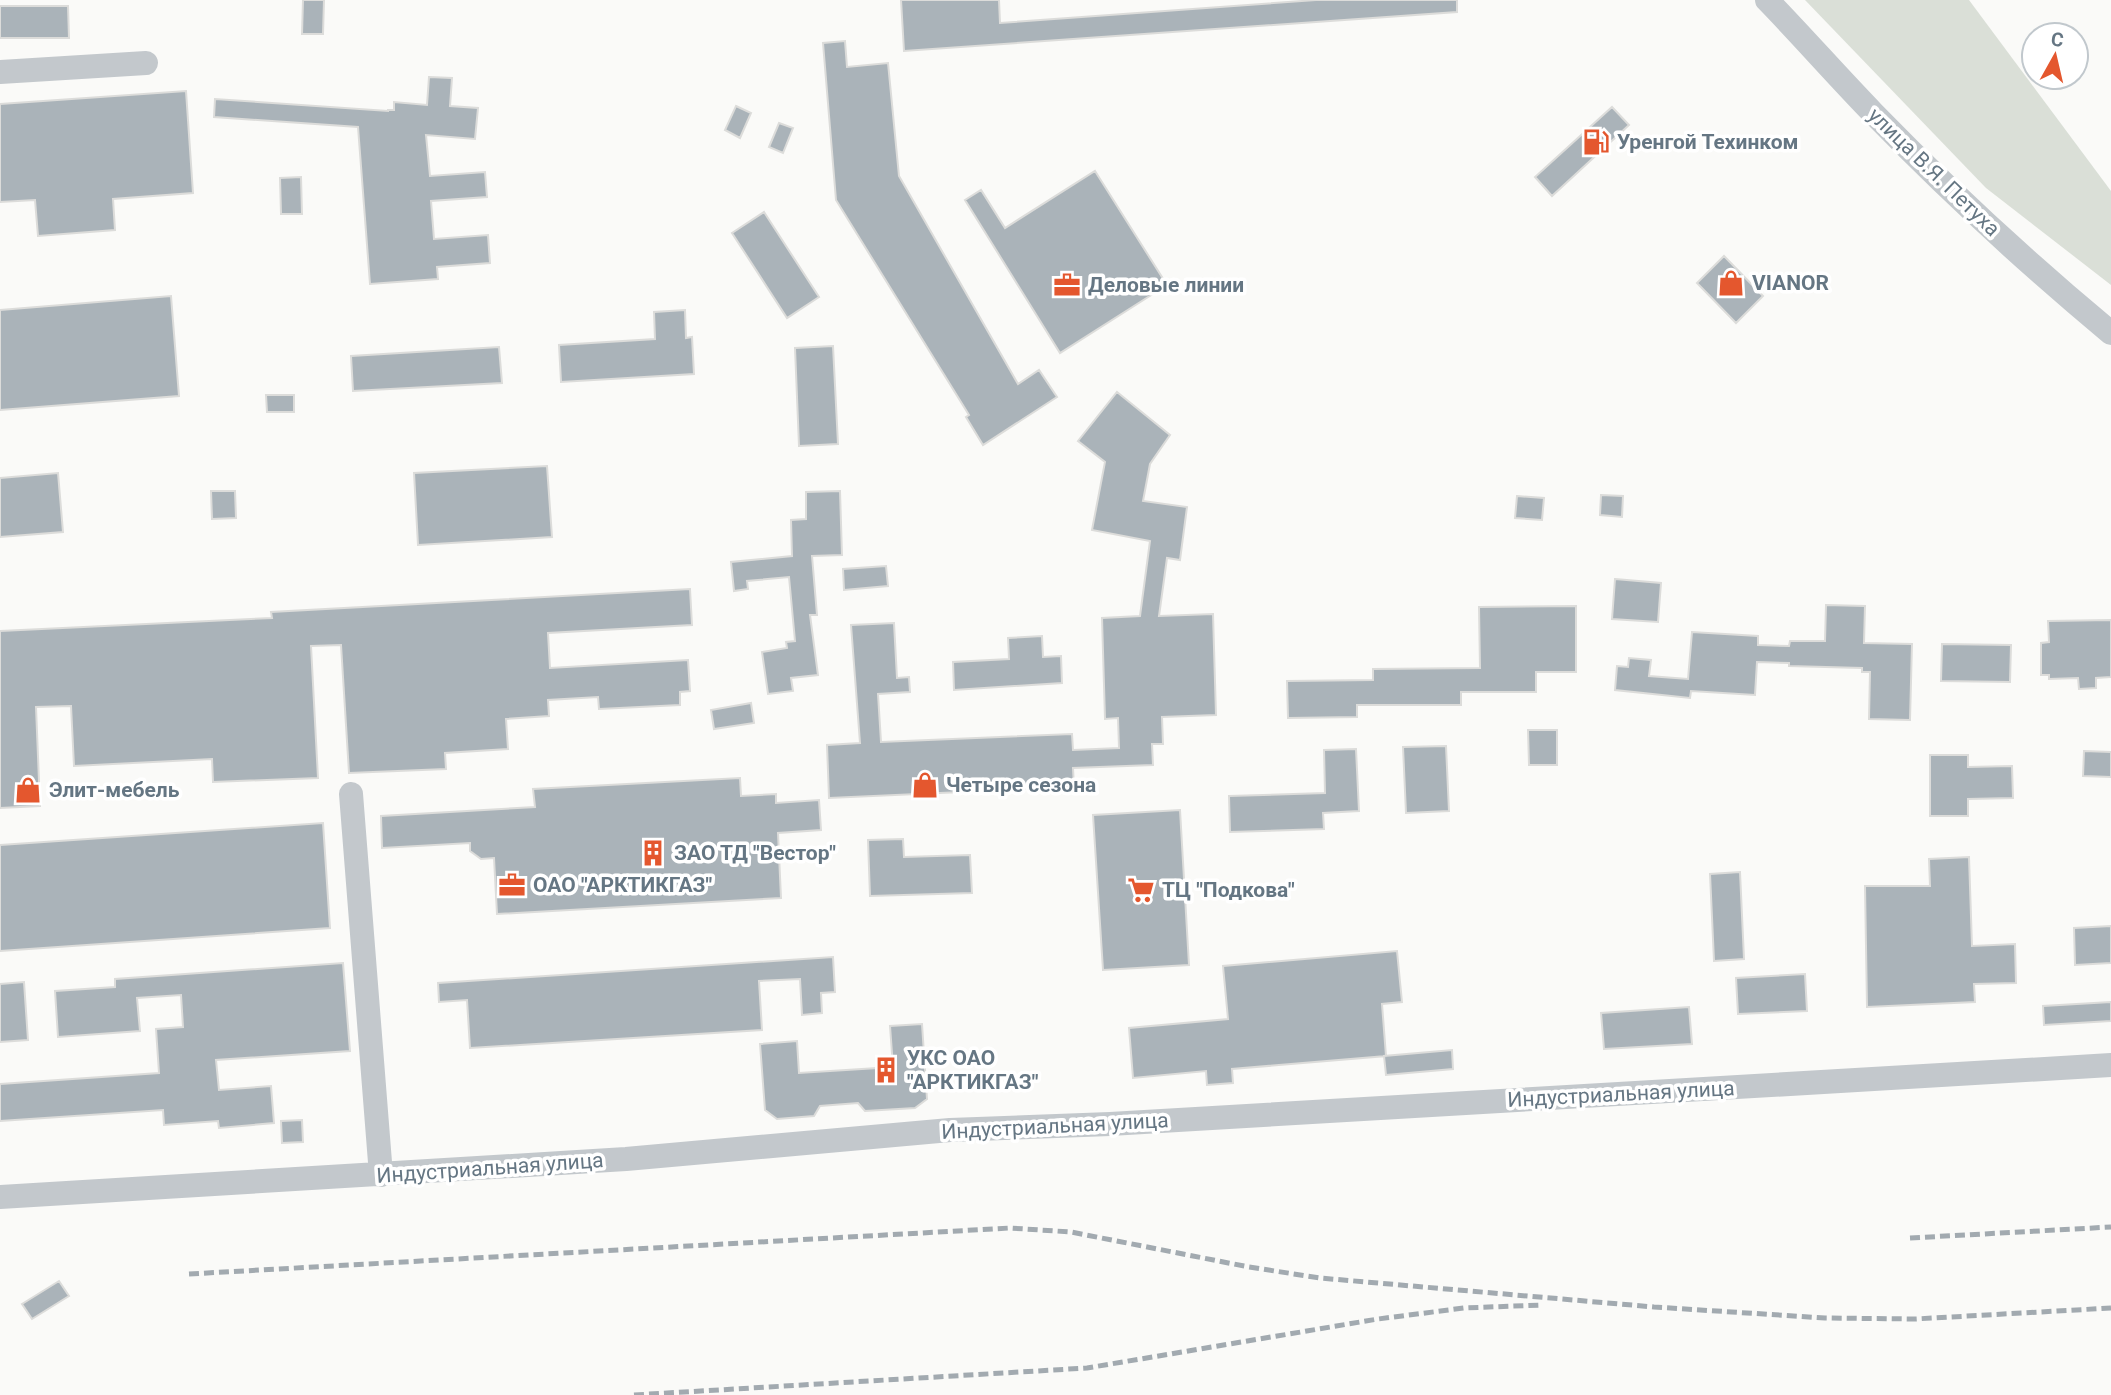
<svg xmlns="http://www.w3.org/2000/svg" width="2111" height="1395" font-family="Roboto,sans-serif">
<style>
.green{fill:#dadfd7}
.building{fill:#aab3b9;stroke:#dcdcda;stroke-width:2}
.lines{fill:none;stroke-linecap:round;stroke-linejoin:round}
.minor{stroke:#c3c8cc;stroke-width:24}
.rail{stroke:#a2aab0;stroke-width:5;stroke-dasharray:10 5;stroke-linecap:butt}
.labels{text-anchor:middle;stroke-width:7;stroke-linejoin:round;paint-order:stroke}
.poi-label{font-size:21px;font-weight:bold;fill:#657683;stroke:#fff;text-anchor:start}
.street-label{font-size:21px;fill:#657683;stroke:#fff}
</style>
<rect width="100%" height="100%" fill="#fafaf8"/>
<!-- green -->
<path class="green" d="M1805,0h164l142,191v94l-125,-97z"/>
<!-- building -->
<path class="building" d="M303,0h21l-1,34h-21z
M901,0h98l1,23 316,-23h141v12l-553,39z
M0,6h68l1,32h-69z
M845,41l2,26 41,-4 11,113 119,208 21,-14 18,27 -74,48 -17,-28 3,-2 -133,-215 -13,-157z
M429,77l23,1 -2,28 28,2 -3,31 -49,-4 4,41 55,-4 2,25 -56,4 3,38 54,-4 2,28 -53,4 1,12 -68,5 -12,-157 -144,-10 1,-18 173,12v-1h6v-8l33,3z
M186,91l7,102 -80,6 2,31 -77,6 -3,-36 -35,2v-98z
M736,106l15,7 -11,25 -15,-8z
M1612,107l17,18 -77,71 -17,-19z
M779,123l14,5 -10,25 -14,-6z
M1095,171l72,114 -107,68 -95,-153 16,-10 24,38z
M301,177l1,37h-21l-1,-36z
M764,212l55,85 -32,21 -55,-85z
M1724,256l39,40 -27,27 -39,-40z
M171,296l8,100 -179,14v-100z
M685,310l1,28 6,-1 2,37 -133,8 -2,-37 96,-6 -1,-27z
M833,346l5,98 -39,2 -4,-98z
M499,347l3,36 -149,8 -2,-35z
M1117,392l53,43 -20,29 -7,37 44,6 -7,53 -13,-2 -8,58 54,-2 3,101 -54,2 1,27h-11l1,21 -80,3 1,19 -245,11 -2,-53 33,-2 -9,-118 43,-2 3,55 12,-1 1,15 -32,2 3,48 191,-8 1,16 46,-2 -1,-30 -13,1 -3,-101 38,-2 10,-75 -58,-11 13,-68 -27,-21z
M266,395h28v17h-27z
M547,466l5,71 -134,8 -4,-72z
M58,473l5,59 -63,5v-59z
M211,491h24l1,27 -24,1z
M840,491l2,64 -30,1 5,59h-7l8,60 -27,3 2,13 -25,3 -6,-42 25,-4 -1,-6 9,-1 -6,-64 -42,4 1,8 -14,2 -3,-29 61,-6 -1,-36 15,-1v-27z
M1601,495l22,1 -1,21 -22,-2z
M1517,496l27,2 -2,22 -27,-2z
M886,566l2,20 -44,4 -1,-21z
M1615,579l46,4 -3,39 -46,-3z
M690,589l2,36 -144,8 2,35 138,-8 2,31 -10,1v13l-81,4 -1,-12 -50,3 1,16 -43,3 2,30 -63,4 1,16 -97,4 -8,-128 -30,1 7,132 -105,4 -1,-23 -138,7 -3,-60 -35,1 4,99 -40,2v-177l272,-13 -1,-6z
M1826,605l39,1 -1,37 48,1 -2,76 -41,-1 1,-47h-8v-4l-73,-2v-3l-32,-1 -2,33 -64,-4 -1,7 -75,-8 2,-24 11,1 1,-9 22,2 -2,16 39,3 4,-47 66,4v9l31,1 1,-5h35z
M1576,606v66h-40v20h-75v13h-104v12l-69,1 -1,-37 86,-1v-11l107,-1 -1,-61z
M2111,620v57l-15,1v10l-17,1 -1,-11 -29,1v-4h-8v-32l8,-1 -1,-21z
M1042,636l1,21 18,-1 1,27 -108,7 -1,-28 56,-3 -1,-21z
M1942,644l69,1 -1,37 -69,-1z
M751,703l3,20 -40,6 -3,-19z
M1528,730h29v35h-28z
M1446,746l3,65 -43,2 -3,-66z
M1356,749l3,62 -36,2 1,16 -94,3 -1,-36 96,-3 -1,-43z
M2084,751l27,1v25l-28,-1z
M1930,755h38v12l44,-1 1,32 -45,1v17h-38z
M740,778l1,18 35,-2v9l43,-3 2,30 -43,3 3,65 -284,16 -3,-56 -13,1 -11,-8v-8l-88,5 -1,-32 154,-9 -2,-18z
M1180,810l9,155 -86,5 -10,-155z
M323,823l7,105 -330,23v-106z
M903,839l1,18 66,-2 2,38 -102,3 -2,-56z
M1969,857l3,89 43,-2 1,39 -42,1 1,18 -108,5 -2,-121h65l-1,-27z
M1740,872l4,87 -30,2 -4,-87z
M2111,926v37l-36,2 -1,-37z
M1397,951l5,51 -20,2 4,52 -154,13 1,14 -26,2 -1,-14 -73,7 -4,-50 99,-9 -5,-53z
M833,957l2,35 -14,1 1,20 -20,2 -2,-36 -41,2 3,49 -292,18 -3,-48 -28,2 -1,-19z
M343,963l7,88 -134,9 3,30 52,-4 3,37 -55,5 -1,-7 -54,4 -1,-15 -163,11v-37l159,-11 -3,-44 27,-2 -2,-32 -44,3 3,33 -82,6 -3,-46 60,-4v-8z
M1805,974l2,37 -69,3 -2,-36z
M24,982l4,58 -28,2v-58z
M2111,1002v19l-67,4 -1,-19z
M1689,1007l3,37 -88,5 -3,-36z
M922,1024l5,75 -12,9 -50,3 -7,-8 -38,3 -6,10 -37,3 -12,-9 -5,-66 37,-3 2,32 94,-6 -3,-41z
M1452,1050l1,19 -67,6 -2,-19z
M302,1120l1,22 -21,1 -1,-22z
M59,1281l10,15 -37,23 -10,-15z"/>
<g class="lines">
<!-- minor -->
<path class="minor" d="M1767,0c36,37 70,76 106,113 75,77 155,151 238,220
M0,72l146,-9
M351,794l30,381
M0,1197l626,-38 324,-29 160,-6 1001,-59"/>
<!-- rail -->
<path class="rail" d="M1910,1238l201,-11
M189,1274l821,-46 61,4 178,35 71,11 334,29 171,11 90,1 196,-11
M634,1395l453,-27 291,-49 86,-11 78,-3"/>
</g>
<!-- icons -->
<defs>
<g id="fuel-bare" transform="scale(2.1)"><path d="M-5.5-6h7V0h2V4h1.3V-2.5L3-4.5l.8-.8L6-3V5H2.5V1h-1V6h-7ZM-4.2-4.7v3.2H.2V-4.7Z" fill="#e4572e" stroke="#fff" stroke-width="2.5" paint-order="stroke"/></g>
<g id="shop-bare" transform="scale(2.1)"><path d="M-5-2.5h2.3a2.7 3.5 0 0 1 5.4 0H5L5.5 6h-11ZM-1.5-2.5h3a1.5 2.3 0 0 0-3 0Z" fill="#e4572e" stroke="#fff" stroke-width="2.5" paint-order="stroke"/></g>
<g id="office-bare" transform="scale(2.1)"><path d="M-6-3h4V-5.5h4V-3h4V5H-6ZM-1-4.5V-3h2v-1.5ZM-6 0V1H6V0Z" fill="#e4572e" stroke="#fff" stroke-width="2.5" paint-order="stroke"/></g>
<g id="building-bare" transform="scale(2.1)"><path d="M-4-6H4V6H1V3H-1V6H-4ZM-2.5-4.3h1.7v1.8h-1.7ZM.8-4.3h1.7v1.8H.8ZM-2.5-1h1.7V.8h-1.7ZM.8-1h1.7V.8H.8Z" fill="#e4572e" stroke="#fff" stroke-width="2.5" paint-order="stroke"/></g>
<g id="supermarket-bare" transform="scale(2.1)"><path d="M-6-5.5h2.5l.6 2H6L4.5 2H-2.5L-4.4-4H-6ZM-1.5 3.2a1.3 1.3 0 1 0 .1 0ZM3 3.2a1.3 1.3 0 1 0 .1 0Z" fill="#e4572e" stroke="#fff" stroke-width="2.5" paint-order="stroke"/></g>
</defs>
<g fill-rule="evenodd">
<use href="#fuel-bare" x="1596" y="142"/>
<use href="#shop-bare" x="1731" y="283"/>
<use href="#office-bare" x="1067" y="285"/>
<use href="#shop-bare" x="925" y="785"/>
<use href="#shop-bare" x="28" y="790"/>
<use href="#building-bare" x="653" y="853"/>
<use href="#office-bare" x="512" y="885"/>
<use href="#supermarket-bare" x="1141" y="890"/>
<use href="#building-bare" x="886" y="1070"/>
</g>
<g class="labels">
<!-- poi labels -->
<g class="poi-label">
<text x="1617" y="149">Уренгой Техинком</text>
<text x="1752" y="290">VIANOR</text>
<text x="1088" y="292">Деловые линии</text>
<text x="946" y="792">Четыре сезона</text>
<text x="49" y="797">Элит-мебель</text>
<text x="674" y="860">ЗАО ТД "Вестор"</text>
<text x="533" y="892">ОАО "АРКТИКГАЗ"</text>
<text x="1162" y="897">ТЦ "Подкова"</text>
<text x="907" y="1065">УКС ОАО<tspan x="907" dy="24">"АРКТИКГАЗ"</tspan></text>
</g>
<!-- street labels -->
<g class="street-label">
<text transform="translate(1934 172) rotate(44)" y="7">улица В.Я. Петуха</text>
<text transform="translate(1621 1094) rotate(-3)" y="7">Индустриальная улица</text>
<text transform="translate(1055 1126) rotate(-3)" y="7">Индустриальная улица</text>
<text transform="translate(490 1168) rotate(-4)" y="7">Индустриальная улица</text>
</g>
</g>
<!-- north arrow -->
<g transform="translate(2055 56) rotate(8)"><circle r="33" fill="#ffffff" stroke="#c1c8cd" stroke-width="2"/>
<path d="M0-5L12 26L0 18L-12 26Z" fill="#e4572e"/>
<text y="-10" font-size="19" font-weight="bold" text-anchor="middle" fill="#657683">С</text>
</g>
</svg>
